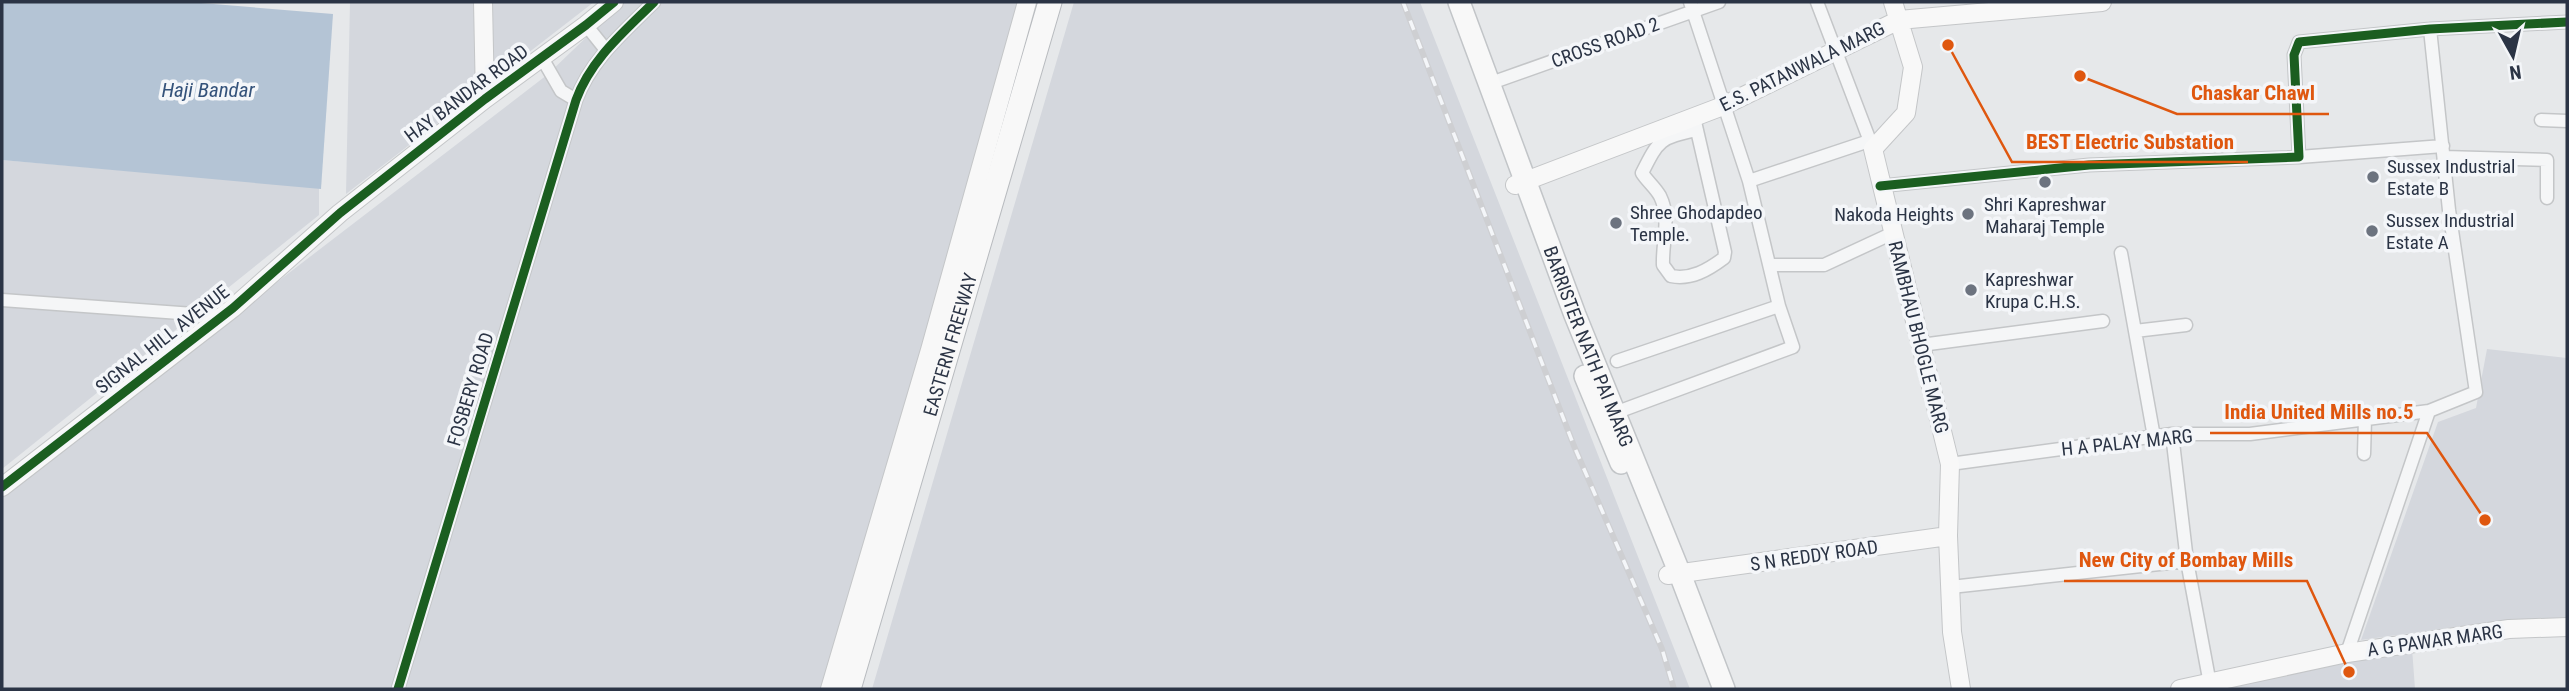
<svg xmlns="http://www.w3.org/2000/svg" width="2569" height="691" font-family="'Roboto Condensed',sans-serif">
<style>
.built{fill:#d4d7dd}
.water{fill:#b4c4d5}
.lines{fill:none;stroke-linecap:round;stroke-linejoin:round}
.street-casing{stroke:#c4c6c8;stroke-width:15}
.secondary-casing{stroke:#c4c6c8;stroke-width:20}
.primary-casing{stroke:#c2c5c8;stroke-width:24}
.highway-casing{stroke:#b8bbbf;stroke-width:25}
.street{stroke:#f5f6f7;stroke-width:12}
.secondary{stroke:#f8f8f8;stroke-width:18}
.primary{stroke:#f8f8f8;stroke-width:21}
.highway{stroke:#f8f8f8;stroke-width:23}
.rail-casing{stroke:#cecfd2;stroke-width:6}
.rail{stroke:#f4f6f9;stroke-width:3.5;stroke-dasharray:10;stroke-linecap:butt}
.cycleway-casing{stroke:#f4f6f9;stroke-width:13}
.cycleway{stroke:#1b5e20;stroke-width:9}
.poi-dot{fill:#6c737f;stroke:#f4f6f9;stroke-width:2.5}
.labels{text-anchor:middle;stroke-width:7;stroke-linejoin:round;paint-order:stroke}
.street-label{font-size:19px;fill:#2b3445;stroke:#f4f6f9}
.poi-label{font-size:19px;fill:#2b3445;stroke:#f4f6f9;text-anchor:start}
.water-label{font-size:21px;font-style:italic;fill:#34527a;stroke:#f4f6f9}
.leader{fill:none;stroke:#df570f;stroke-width:2.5}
.callout-dot{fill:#df570f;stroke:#f4f6f9;stroke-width:2.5}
.callout-label{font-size:21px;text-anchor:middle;font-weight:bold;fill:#df570f;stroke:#f4f6f9;stroke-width:7;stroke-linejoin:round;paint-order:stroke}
</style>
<rect width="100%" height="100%" fill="#e6e8ea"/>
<!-- built -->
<path class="built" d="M350,2h244l-248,192z
M623,2h406l-200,687h-827v-196l545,-418z
M1074,2h346l270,687h-818z
M2,160l317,27v28l-317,254z
M2487,349l80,9v259l-84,6 -122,17 77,-218 38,-14z
M2412,648l3,41h-195z"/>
<!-- water -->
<path class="water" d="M2,2h187l144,12 -12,175 -319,-29z"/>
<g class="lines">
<!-- street casing -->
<g class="street-casing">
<path id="street" d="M1817,2l56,147
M586,25l20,25
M542,58l19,33 15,9
M1491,83l228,-81
M1694,117l2,9 29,126 -1,6c-16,12 -33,22 -53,18l-8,-11c-1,-23 8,-47 -3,-69 -5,-9 -13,-15 -18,-23 17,-34 18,-35 55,-43
M2541,120l26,1
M2299,157l144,-11
M2444,157l103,3v38
M1749,181l120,-40
M1880,186l209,-21 210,-8 -5,-102 5,-13 131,-13 137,-7
M2121,253l33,184
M1770,265h54l69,-32
M2,300l219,16
M2135,331l51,-6
M1921,345l182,-24
M1617,361l162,-55
M1612,414l181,-67 -14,-41 -30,-125 -59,-179
M2172,434l15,127 23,123
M2364,454l1,-35
M1950,464l222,-30h78l179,-23
M1951,587l236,-26
M2347,653l82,-242 47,-19 -27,-182 -19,-181
M398,689l178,-589c15,-41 48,-68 78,-98"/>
</g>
<!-- secondary casing -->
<g class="secondary-casing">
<path id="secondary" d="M483,2l2,97
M1893,2l20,65 -7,46 -33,36 77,315 -2,72 4,96 9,57
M1515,185l208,-79 176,-86 203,-18
M2,487l231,-179 107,-95 145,-114 101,-74 28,-23
M1668,575l280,-39
M830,689l100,-339 97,-348
M2180,689l167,-36 162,-24 58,-2"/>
</g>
<!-- primary casing -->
<g class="primary-casing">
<g id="primary">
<path id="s1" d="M1459,2l116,313 105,259 44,115"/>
<path d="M1585,376l36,87"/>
</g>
</g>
<!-- highway casing -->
<g class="highway-casing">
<g id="highway">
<path id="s2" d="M849,689l201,-687"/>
</g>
</g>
<!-- street -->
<use href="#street" class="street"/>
<!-- secondary -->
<use href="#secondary" class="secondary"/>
<!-- primary -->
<use href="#primary" class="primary"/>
<!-- highway -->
<use href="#highway" class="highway"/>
<!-- rail casing -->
<g class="rail-casing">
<path id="rail" d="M1403,2l171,444 88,203 12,40"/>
</g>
<!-- rail -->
<use href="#rail" class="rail"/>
<!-- cycleway casing -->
<g class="cycleway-casing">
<path id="cycleway" d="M1880,186l209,-21 210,-8 -5,-102 5,-13 131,-13 137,-7
M2,487l231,-179 107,-95 145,-114 101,-74 28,-23
M398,689l178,-589c15,-41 48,-68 78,-98"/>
</g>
<!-- cycleway -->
<use href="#cycleway" class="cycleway"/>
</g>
<!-- markers -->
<g class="poi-dot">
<circle cx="2373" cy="177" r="7"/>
<circle cx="2045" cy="182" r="7"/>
<circle cx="1968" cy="214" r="7"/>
<circle cx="1616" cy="223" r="7"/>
<circle cx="2372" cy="231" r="7"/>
<circle cx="1971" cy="290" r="7"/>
</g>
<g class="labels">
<!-- street labels -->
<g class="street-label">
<text transform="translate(1605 42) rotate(-20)" y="7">CROSS ROAD 2</text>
<text transform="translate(1802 66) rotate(-26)" y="7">E.S. PATANWALA MARG</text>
<text transform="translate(466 93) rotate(-37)" y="7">HAY BANDAR ROAD</text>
<text transform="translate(1919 337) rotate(76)" y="7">RAMBHAU BHOGLE MARG</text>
<text transform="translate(162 339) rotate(-38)" y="7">SIGNAL HILL AVENUE</text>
<text dy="7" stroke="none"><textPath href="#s2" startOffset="359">EASTERN FREEWAY</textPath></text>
<text dy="7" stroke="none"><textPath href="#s1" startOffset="368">BARRISTER NATH PAI MARG</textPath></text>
<text transform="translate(470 389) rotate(-73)" y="7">FOSBERY ROAD</text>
<text transform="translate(2127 442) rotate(-6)" y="7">H A PALAY MARG</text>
<text transform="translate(1814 555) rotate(-8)" y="7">S N REDDY ROAD</text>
<text transform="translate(2435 640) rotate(-8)" y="7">A G PAWAR MARG</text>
</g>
<!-- poi labels -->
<g class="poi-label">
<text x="2387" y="173">Sussex Industrial<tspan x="2387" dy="22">Estate B</tspan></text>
<text x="2045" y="211" text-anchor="middle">Shri Kapreshwar<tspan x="2045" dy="22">Maharaj Temple</tspan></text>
<text x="1630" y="219">Shree Ghodapdeo<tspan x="1630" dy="22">Temple.</tspan></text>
<text x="1954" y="221" text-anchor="end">Nakoda Heights</text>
<text x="2386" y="227">Sussex Industrial<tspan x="2386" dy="22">Estate A</tspan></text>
<text x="1985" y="286">Kapreshwar<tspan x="1985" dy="22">Krupa C.H.S.</tspan></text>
</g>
<!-- water labels -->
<g class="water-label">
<text x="208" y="97">Haji Bandar</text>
</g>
</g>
<!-- callouts -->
<path class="leader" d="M2080 76L2177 114H2329M1948 45L2012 162H2248M2485 520L2427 433H2210M2349 672L2307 581H2064"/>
<g class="callout-dot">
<circle cx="2080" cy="76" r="7"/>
<circle cx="1948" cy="45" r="7"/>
<circle cx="2485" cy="520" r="7"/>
<circle cx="2349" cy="672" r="7"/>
</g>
<g class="callout-label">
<text x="2253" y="100">Chaskar Chawl</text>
<text x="2130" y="149">BEST Electric Substation</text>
<text x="2319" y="419">India United Mills no.5</text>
<text x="2186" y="567">New City of Bombay Mills</text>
</g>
<!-- border -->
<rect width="2569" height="691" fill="none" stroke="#2b3445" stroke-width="7"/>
<!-- north arrow -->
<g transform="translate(2513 56) rotate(172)" stroke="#f4f6f9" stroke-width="5" paint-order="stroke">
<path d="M0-5L12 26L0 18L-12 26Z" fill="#2b3445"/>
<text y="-10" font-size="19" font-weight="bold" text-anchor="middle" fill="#2b3445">N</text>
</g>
</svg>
